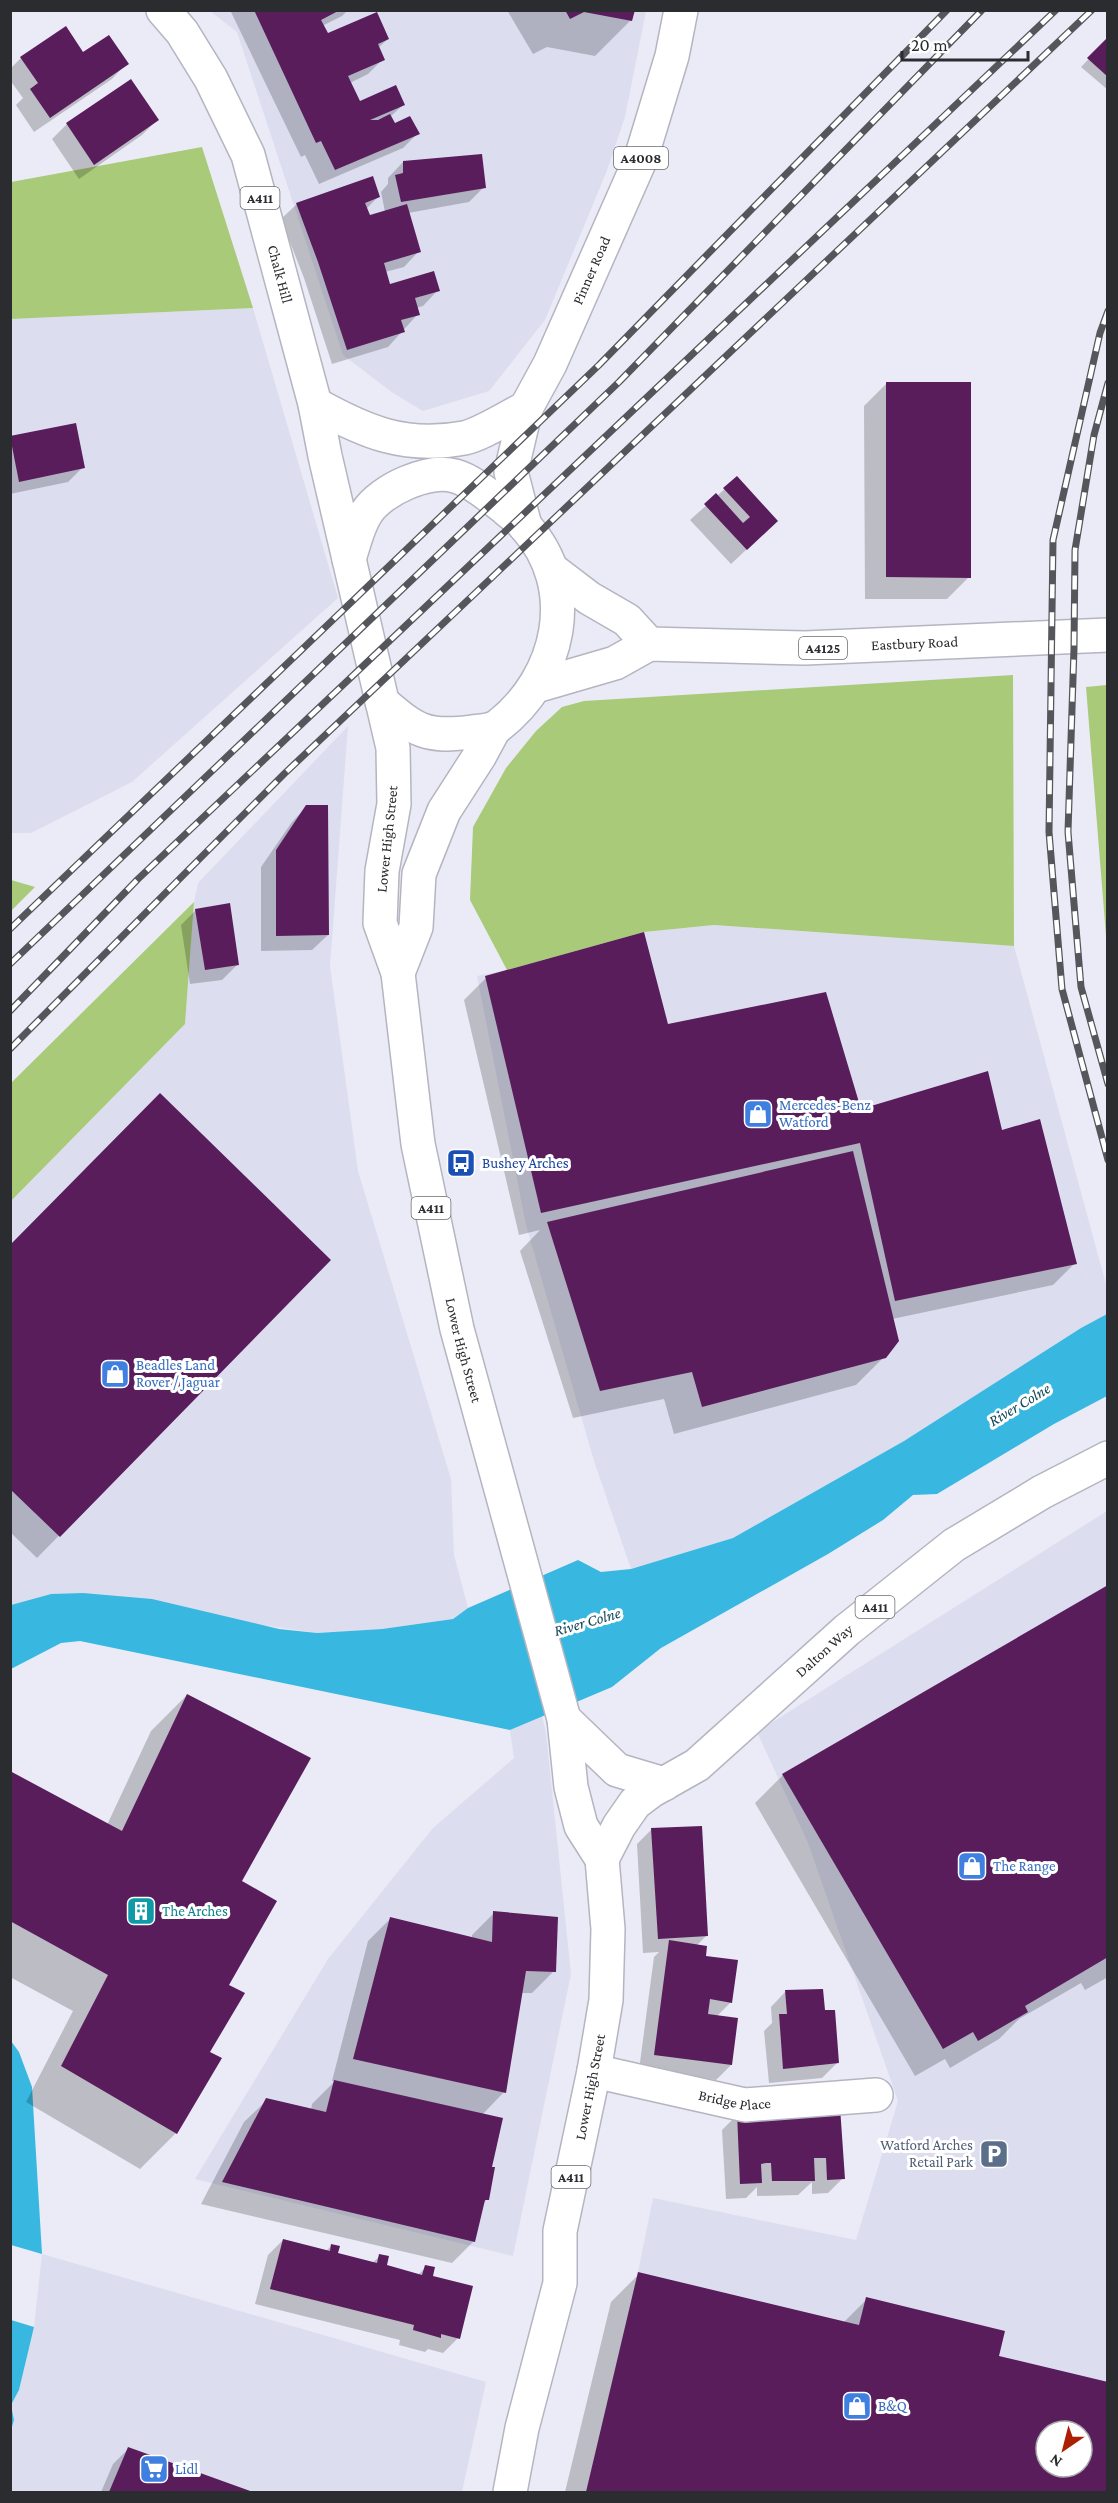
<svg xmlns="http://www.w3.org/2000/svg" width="1118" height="2503" font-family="'Crimson Pro',serif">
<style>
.built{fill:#dcdef0;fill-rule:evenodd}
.green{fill:#a8ca79}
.water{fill:#38b8e1}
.shadow{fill:#0003;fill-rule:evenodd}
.building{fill:#591d5c;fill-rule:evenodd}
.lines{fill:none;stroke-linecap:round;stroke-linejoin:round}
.minor-casing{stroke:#b4b5c0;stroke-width:36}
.major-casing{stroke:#b4b5c0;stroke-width:36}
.minor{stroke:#fff;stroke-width:33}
.major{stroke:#fff;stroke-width:33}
.rail-casing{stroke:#55565c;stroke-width:7}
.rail{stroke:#fff;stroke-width:4.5;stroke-dasharray:14;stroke-linecap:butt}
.labels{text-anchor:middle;stroke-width:6;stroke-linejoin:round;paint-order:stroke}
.shield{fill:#fff;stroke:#6b6b6e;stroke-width:1.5}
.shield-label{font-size:14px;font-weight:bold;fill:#2b2c30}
.street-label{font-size:15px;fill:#2b2c30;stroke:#fff}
.shop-label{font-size:15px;fill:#366cbe;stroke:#fff;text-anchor:start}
.transit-label{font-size:15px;fill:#164399;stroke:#fff;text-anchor:start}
.culture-label{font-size:15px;fill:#0d838f;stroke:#fff;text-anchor:start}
.service-label{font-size:15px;fill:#4e5e75;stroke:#fff;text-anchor:end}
.water-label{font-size:16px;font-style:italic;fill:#114657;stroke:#fff}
</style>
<rect width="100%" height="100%" fill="#eaebf6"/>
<!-- built -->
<path class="built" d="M210,11h436l-21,106 -19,56 -61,147 -56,71 -66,20 -30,-18 -50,-38 -106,-323z
M253,308l85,290 -206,184 -101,51h-21v-514z
M348,726l-18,240 28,205 93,308 3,76 14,53 -15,11 -71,10 -65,4 -266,-39 -40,11v-404l174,-177 9,-122 4,-19z
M714,925l300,21 93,342v26l-26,14 -177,113 -171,97 -102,31 -37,-108 -68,-236 -49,-249 30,-6 137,-38z
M1107,1511v981h-521l52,-220 15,-74 203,42 42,-139 -90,-258 -51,-111zM1046,2431h36v36h-36z
M542,1716l4,17 25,241 -58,282 -318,-77 133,-220 105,-131 81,-70 -4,-28z
M42,2254l444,128 -24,110h-451l-1,-62 4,-10 -3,-15 8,-15 15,-63z"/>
<!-- green -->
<path class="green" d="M202,147l51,161 -242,11v-137z
M1013,675l1,271 -300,-21 -70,7 -137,38 -37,-70 3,-73 33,-59 30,-37 26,-24 22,-6z
M1107,685h1l-1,263 -21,-261z
M11,880l24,7 -24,24 -1,-31z
M194,902l-9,122 -174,177v-118z"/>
<!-- water -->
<path class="water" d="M1107,1314v82l-53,28 -117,70 -24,1 -30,25 -55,34 -167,94 -49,39 -102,43 -430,-89 -19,2 -50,26v-64l40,-11 32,-1 69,6 127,30 38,4 65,-4 71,-10 15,-11 110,-48 23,12 30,-3 102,-31 171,-97 177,-113z
M11,2041l8,11 13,35 10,167 -31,-9z
M11,2320l23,7 -15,63 -8,15 3,15 -3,10z"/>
<!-- shadow -->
<path class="shadow" d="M230,10h118l-6,6 -20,10 5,9 61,4 -10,9 5,11 -15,15 -18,9 9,20 44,2 -13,12 5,8 23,8 -15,15 -84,36 -14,-29 -4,2z
M507,10h126l-2,10 -36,36 -48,-9 -14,7z
M1108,39v51l-27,-23z
M83,54l44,9 -15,16 -78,53 -18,-27 7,-7 -13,-18v-11l11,-11z
M130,81l27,39 -15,15 -63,44 -27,-40 15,-15z
M403,162l81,25 -15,15 -61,11 11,38 -15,16 -19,5 4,14 49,4 -15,16 -7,2 2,6 -30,33 -56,17 -28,-86 -23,-59 16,-15 81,-7 -12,12 3,8 16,-5 -4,-20 7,-8v-6z
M886,384l83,193 -22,22h-82l-1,-193z
M10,438l73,29 -15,15 -58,12z
M737,478l24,58 -30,28 -41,-44z
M307,806l21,129 -16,15 -51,1v-84l31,-45z
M196,910l41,55 -15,15 -32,4 -9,-59z
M486,978l181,48 193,85 215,152 -22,22 -161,34 -8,38 -28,28 -182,49 -10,-35 -91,19 -53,-167 20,-21 -21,5 -55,-235z
M10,1247l319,13 -292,298 -27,-26z
M1108,1586v391l-23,13 -4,-7 -62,36 -20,20 -49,29 -5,-9 -30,17 -160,-273 28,-28z
M187,1695l53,186 -13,105 -19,66 -32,81 -36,36 -114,-67 47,-91 -63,-34v-204l97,52 44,-94z
M652,1829l55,106 -11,11 35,56 -15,15 15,48 -15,15 -77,-10 15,-113 5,-5 -16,1 -6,-109z
M494,1913l60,58 -22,22h-11l-17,99 -22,23 8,53 -3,31 -4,5 -9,37 -22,22 -251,-59 43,-82 23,-22 44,10 1,-6 23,-23h-3l36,-140 22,-22 82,19v-3z
M786,1991l38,21 14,50 -16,16 -53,5 -5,-52 8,-8 -1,-16z
M839,2109l4,69 -15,15 -16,1v-12l-14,13 -41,1v-9l-11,11 -20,1 -4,-69 15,-15z
M283,2240l43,11 6,-6 4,9 36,9 8,-7 5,10 33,9 8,-8 32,71 -15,15 -15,-4 -3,3 -26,-7 1,-5 -145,-36 13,-49z
M639,2274l204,49 24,-24 130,58 111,26v109h-543l46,-190zM1046,2431h36v36h-36z
M128,2449l123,43h-150l12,-28z"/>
<!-- building -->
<path class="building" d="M254,10h86l-19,10 7,13 49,-21 12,27 -11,5 7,16 -37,16 12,25 36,-16 9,20 -35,15h8l12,-6 5,9 15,-7 10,18 -85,36 -14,-29 -5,2z
M565,10h70l-3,11 -48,-9 -14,7z
M66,26l17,26 26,-17 20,29 -79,54 -20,-29 8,-6 -18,-26z
M1108,37v40l-21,-19z
M131,79l28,41 -65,45 -28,-42z
M482,154l4,34 -85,14 -6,-27 8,-2v-12z
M373,176l7,21 -15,6 5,12 37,-11 14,48 -37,11 6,21 44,-13 6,20 -25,7 5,17 -19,5 4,12 -58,18 -29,-88 -22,-59z
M886,382h85v196l-85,-1z
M76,423l9,45 -66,14 -9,-46z
M737,476l41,45 -31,29 -43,-46 12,-11 27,30 7,-6 -27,-29z
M306,805h22l1,130 -53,1v-86z
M230,903l9,62 -34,5 -10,-61z
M644,932l24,92 158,-32 35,117 127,-38 14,59 38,-11 37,145 -182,37 -35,-158 -319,70 -56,-237z
M160,1093l171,167 -271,277 -50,-48v-244z
M853,1151l46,190 -13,17 -184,49 -10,-35 -92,19 -53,-169z
M1108,1585v372l-83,49 3,6 -50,29 -5,-9 -30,17 -161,-275z
M187,1694l124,64 -69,123 35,20 -48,84 16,8 -35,59 12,6 -45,76 -116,-68 47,-91 -98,-54v-150l112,60z
M702,1826l6,110 -50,3 -7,-111z
M493,1911l65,6 -2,55 -30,-1 -20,122 -153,-34 37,-142 102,25z
M669,1940l38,6 -1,10 32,4 -6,43 -22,-4 -2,15 30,4 -6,47 -78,-10z
M823,1989l2,21h10l4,53 -56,6 -4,-55h8l-2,-24z
M334,2080l169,38 -11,49h3l-6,33h-4l-10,42 -253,-60 44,-84 60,14z
M840,2107l5,72 -18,1 -1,-22h-12l1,23h-43l-1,-18h-5l-5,1 1,19 -22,1 -3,-71z
M283,2239l47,12 1,-7 9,2 -2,7 39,10 2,-9 10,2 -2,9 35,10 3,-10 10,2 -2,9 40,10 -13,53 -19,-5v4l-28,-8 1,-5 -144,-36z
M638,2272l221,53 7,-28 139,34 -6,25 109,26v110h-522zM1046,2431h36v36h-36z
M128,2447l125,45h-144z"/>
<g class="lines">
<!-- minor casing -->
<g class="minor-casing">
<g id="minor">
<path id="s1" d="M594,2071l151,34 131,-10"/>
</g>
</g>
<!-- major casing -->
<g class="major-casing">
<g id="major">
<path id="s2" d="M163,10l19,22 29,47 37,76 67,249 10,52 68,292 1,56 -12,67 -2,52 18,50 20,171 39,185 107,390 7,68 10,39 21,33 6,70 -2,71 -12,71 -34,160v52l-38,145 -12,64"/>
<path d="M315,404c50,28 90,45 149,34 16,-3 46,-22 62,-30"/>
<path id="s3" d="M525,526l-14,-54 15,-64 24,-44 91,-206 31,-102 9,-46"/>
<path d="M349,559c5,-15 9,-34 18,-47 14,-22 62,-44 88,-36 16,4 37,22 50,32 6,6 15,11 20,18 56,62 35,152 -27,200 -7,5 -18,5 -26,6 -46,6 -56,-1 -90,-30"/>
<path d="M551,569l38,29 38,22 22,24"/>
<path id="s4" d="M536,686l79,-23 34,-19 156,4 303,-13"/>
<path d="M398,973l18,-46 3,-53 25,-63 36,-56 14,-26"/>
<path d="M564,1719l53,51 47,14"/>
<path id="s5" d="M602,1859l17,-33 16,-23 16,-12 46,-26 150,-135 107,-85 88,-53 66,-34"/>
</g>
</g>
<!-- minor -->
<use href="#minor" class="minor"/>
<!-- major -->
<use href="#major" class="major"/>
<!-- rail casing -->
<g class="rail-casing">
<path id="rail" d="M1108,311l-8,22 -47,207 -4,292 13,157 46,171
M1108,383l-14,52 -19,115 -1,98 -6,184 13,155 27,97
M10,929l589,-564 348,-355
M10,964l609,-582 363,-372
M10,1011l128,-132 918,-869
M10,1049l274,-275 808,-764"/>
</g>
<!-- rail -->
<use href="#rail" class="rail"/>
</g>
<!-- icons -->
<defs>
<g id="shop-square" transform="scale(1.5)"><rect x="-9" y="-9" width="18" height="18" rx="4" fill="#3f7fe0" stroke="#fff"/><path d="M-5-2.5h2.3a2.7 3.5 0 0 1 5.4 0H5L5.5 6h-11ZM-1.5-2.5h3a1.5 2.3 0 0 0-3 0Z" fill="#fff"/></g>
<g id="bus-square" transform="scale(1.5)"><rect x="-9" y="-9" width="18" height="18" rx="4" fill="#1a4fb4" stroke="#fff"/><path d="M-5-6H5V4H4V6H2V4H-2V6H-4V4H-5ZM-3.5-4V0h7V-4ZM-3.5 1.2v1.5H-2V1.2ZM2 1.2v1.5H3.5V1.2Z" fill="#fff"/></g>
<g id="building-square" transform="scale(1.5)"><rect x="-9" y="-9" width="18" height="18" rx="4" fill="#0f9aa8" stroke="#fff"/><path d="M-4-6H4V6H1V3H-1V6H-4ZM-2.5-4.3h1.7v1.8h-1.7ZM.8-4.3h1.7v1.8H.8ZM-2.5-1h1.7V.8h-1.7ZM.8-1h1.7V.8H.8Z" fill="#fff"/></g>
<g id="parking-square" transform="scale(1.5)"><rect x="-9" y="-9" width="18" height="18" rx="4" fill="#5c6f8a" stroke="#fff"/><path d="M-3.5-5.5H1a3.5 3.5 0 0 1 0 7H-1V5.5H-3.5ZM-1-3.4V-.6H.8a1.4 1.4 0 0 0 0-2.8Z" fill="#fff"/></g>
<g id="supermarket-square" transform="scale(1.5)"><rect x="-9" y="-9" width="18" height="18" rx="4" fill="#3f7fe0" stroke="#fff"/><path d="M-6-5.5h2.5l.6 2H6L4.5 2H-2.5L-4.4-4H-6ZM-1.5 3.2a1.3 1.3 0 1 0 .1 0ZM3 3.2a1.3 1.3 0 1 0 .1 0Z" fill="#fff"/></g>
</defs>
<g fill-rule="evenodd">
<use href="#shop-square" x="758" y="1114"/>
<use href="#bus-square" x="461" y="1163"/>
<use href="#shop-square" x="115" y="1374"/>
<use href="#shop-square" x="972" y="1866"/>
<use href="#building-square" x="141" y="1911"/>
<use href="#parking-square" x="994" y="2154"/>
<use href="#shop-square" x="857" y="2406"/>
<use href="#supermarket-square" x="154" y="2469"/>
</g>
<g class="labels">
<!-- shield labels -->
<g class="shield">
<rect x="614" y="147" width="54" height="22" rx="4.5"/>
<rect x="240.5" y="187" width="39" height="22" rx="4.5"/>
<rect x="799" y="637" width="48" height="22" rx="4.5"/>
<rect x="411.5" y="1197" width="39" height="22" rx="4.5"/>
<rect x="855.5" y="1596" width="39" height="22" rx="4.5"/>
<rect x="551.5" y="2166" width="39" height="22" rx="4.5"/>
</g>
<g class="shield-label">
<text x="641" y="163">A4008</text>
<text x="260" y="203">A411</text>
<text x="823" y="653">A4125</text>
<text x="431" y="1213">A411</text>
<text x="875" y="1612">A411</text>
<text x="571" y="2182">A411</text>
</g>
<!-- street labels -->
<g class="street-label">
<text dy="5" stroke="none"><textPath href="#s3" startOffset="274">Pinner Road</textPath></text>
<text dy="5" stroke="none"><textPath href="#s2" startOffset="292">Chalk Hill</textPath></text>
<text dy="5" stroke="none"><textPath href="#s4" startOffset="387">Eastbury Road</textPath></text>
<text transform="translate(387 839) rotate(-84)" y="5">Lower High Street</text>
<text dy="5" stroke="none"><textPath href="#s2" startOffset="1392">Lower High Street</textPath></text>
<text dy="5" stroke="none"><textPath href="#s5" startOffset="309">Dalton Way</textPath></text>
<text transform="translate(590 2087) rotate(-79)" y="5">Lower High Street</text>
<text dy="5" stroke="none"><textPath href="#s1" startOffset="144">Bridge Place</textPath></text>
</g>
<!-- shop labels -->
<g class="shop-label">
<text x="779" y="1110">Mercedes-Benz<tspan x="779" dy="17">Watford</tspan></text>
<text x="136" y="1370">Beadles Land<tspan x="136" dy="17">Rover / Jaguar</tspan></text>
<text x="993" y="1871">The Range</text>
<text x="878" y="2411">B&amp;Q</text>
<text x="175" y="2474">Lidl</text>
</g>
<!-- transit labels -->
<g class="transit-label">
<text x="482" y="1168">Bushey Arches</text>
</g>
<!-- culture labels -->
<g class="culture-label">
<text x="162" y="1916">The Arches</text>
</g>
<!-- service labels -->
<g class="service-label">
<text x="973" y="2150">Watford Arches<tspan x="973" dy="17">Retail Park</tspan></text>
</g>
<!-- water labels -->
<g class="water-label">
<text transform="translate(1019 1404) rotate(-31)" y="6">River Colne</text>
<text transform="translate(587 1621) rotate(-16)" y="6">River Colne</text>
</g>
</g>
<!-- border -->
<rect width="1118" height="2503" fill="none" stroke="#2b2c30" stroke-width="24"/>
<!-- north arrow -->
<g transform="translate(1064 2449) rotate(215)"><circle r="28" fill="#ffffff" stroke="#aaabac" stroke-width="1.5"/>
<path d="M0-4.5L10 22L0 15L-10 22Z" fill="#ad1f02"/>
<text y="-9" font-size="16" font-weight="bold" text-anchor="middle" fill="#2b2c30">N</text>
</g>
<!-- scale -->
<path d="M902 51v9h126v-9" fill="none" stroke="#2b2c30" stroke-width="3"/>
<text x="911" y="51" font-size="18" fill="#2b2c30" stroke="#ffffff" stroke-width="4.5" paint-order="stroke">20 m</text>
</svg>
